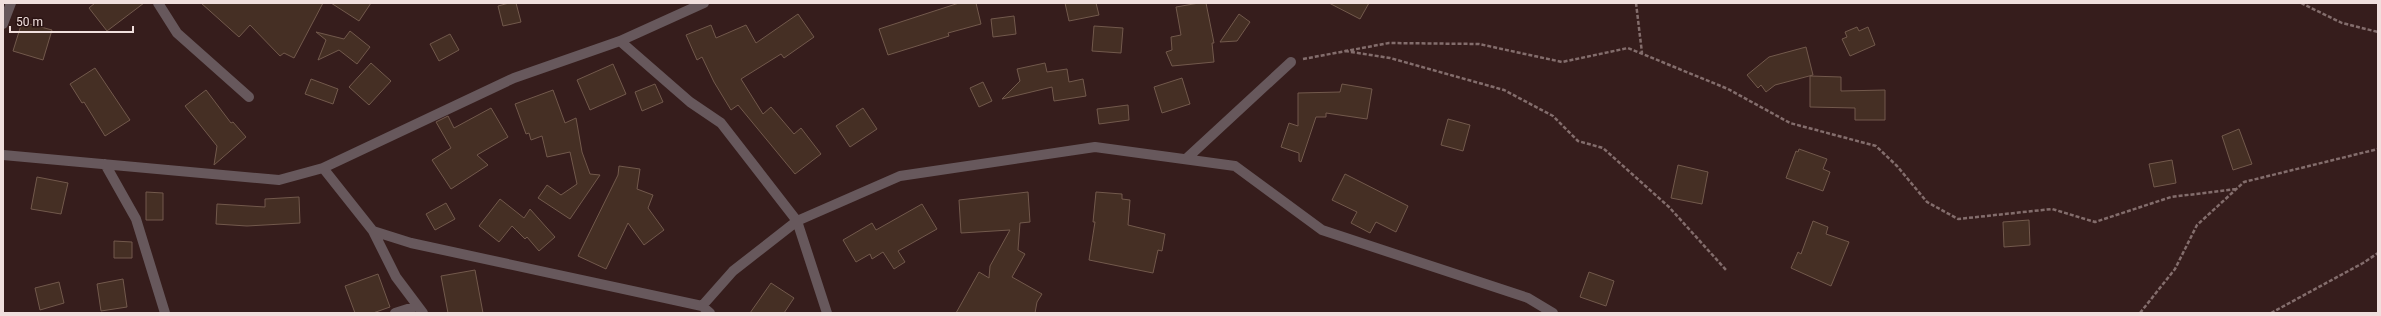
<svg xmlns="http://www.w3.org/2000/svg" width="2381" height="316" font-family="Roboto,sans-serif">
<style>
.building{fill:#452f24;stroke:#72594c}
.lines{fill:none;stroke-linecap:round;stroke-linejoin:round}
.path{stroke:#836d6c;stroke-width:2.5;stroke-dasharray:4 2;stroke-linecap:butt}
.street{stroke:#67585c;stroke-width:10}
</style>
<rect width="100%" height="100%" fill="#361d1c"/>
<!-- building -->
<path class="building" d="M95,3h49l-37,28 -18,-23z
M201,3h122l-29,55 -10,-5 -4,3 -30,-31 -11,12z
M331,3h40l-12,18z
M509,3h7l5,19 -18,4 -5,-20z
M959,3h17l5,21 -33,9 1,3 -61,19 -9,-26z
M1065,3h31l3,12 -30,6z
M1199,3h7l8,40h-2l2,19 -42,4 -6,-14 6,-2 -1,-13 10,-2 -5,-28z
M1329,3h40l-9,16z
M798,14l16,23 -30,21 -3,-4 -40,25 22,35 8,-7 23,27 7,-6 20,26 -26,20 -57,-69 -7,5 -17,-28 -12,-25 -5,3 -11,-25 25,-10 5,13 30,-13 10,18z
M1239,14l11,8 -13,19 -17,1z
M1014,16l2,18 -23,3 -2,-18z
M22,22l30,8 -9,30 -30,-9z
M1094,26l29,2 -2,25 -29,-2z
M1857,27l2,4 9,-4 7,18 -25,11 -8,-17 5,-2 -2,-5z
M350,31l20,16 -13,17 -18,-14 -21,10 8,-20 -10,-8 28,7z
M450,34l9,16 -20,11 -9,-17z
M1806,47l7,28 -38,10 -9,7 -5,-7 -3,3 -11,-13 22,-18z
M371,63l20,18 -22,24 -20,-18z
M1045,63l2,9 20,-3 2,13 14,-3 3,17 -32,5 -2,-14 -50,12 18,-18 -3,-12z
M613,64l13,30 -36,16 -13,-30z
M95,68l35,52 -25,16 -21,-34 -2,1 -12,-19z
M1810,76l31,1v14l44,-1v30h-30v-12l-45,-1z
M1182,78l8,26 -28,9 -8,-26z
M311,79l27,10 -5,15 -28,-10z
M983,82l9,19 -13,6 -9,-19z
M655,84l8,18 -21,9 -7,-19z
M1342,84l30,5 -5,30 -41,-6v4h-10l-15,45 -2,-1v-8l-18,-6 8,-24 9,3v-33l42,-1z
M206,90l25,33 2,-1 13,15 -32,28 3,-19 -32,-40z
M553,90l12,33 11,-5 6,34 8,22 10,1 -30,44 -32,-21 9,-13 14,10 16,-11 -7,-32 -23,5 -5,-21 -11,4 -2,-7 -3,1 -11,-30z
M1128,105l1,15 -30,4 -2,-15z
M491,108l17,29 -31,18 11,10 -37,24 -19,-29 19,-12 -15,-26 12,-6 6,12z
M863,108l14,21 -27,18 -14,-21z
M1448,119l22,6 -7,26 -22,-6z
M2239,129l13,35 -19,6 -11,-34z
M1799,149l28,10 -4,10 7,3 -7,19 -37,-13 10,-27 2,1z
M2172,160l4,23 -22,4 -5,-23z
M1678,165l30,7 -6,32 -31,-6z
M619,166l21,3 -3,20 16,6 -5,13 16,22 -20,15 -16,-22 -22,46 -28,-13 40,-81z
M1345,174l63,32 -12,26 -20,-10 -6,11 -19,-10 6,-11 -25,-12z
M37,177l31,6 -7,31 -30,-5z
M146,192l17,1v27h-17z
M1028,192l2,30 -10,1 -2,27 7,4 -13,23 30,17 -5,8 -2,11h-79l23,-41 10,6 1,-12 20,-36 -49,3 -2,-33z
M1096,192l26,2v5l8,1 -2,25 37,9 -3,17 -4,-1 -5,23 -64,-13 6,-38h-2z
M299,197l1,26 -53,3 -31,-2 1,-20 48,3v-8z
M500,199l24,19 6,-9 25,28 -16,14 -12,-14 -2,2 -13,-13 -13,16 -20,-16z
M446,203l9,16 -20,11 -9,-16z
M922,204l15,25 -39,22 7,11 -11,7 -11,-17 -11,7 -2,-5 -14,8 -13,-22 29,-17 4,7z
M2029,220l1,25 -26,2 -1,-25z
M1813,221l15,6 -2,7 23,8 -18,44 -40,-18 7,-16 3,2z
M114,241l18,1v16h-18z
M475,270l8,43h-35l-7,-37z
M1589,272l25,9 -8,25 -26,-9z
M378,274l12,33 -17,6h-18l-10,-27z
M123,279l4,28 -26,4 -4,-27z
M59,282l5,21 -24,7 -5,-22z
M771,283l23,15 -10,15h-34z"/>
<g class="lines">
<!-- path -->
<path class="path" d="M1636,3l6,50
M2301,3l41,20 36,9
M1345,51l45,7 114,32 49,26 25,25 25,7 66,59 58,64
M1303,59l86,-16 90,1 83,18 66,-14 100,41 62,34 86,23 21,20 30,36 31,17 94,-10 43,13 76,-25 66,-8
M2140,313l35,-44 22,-44 47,-43 134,-33
M2271,313l92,-50 15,-10"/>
<!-- street -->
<path class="street" d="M158,3l19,30 72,64
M3,24l8,-21
M620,41l70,61 31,21 76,98 30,92
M3,155l276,25 44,-12 191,-90 106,-37 84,-38
M1186,159l105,-97
M105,164l31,55 29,94
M323,168l50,63 23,46 27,36
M373,231l38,12 291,63 8,7
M702,306l31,-35 64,-50 103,-45 195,-29 140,19 87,64 206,68 25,15
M395,313l22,-7"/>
</g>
<!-- border -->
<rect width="2381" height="316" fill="none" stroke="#f0dfdd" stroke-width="8"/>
<!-- scale -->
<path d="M10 26v6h123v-6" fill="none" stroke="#f0dfdd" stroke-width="2"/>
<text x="16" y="26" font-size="12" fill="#f0dfdd" stroke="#2b1413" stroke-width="3" paint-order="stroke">50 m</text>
</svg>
